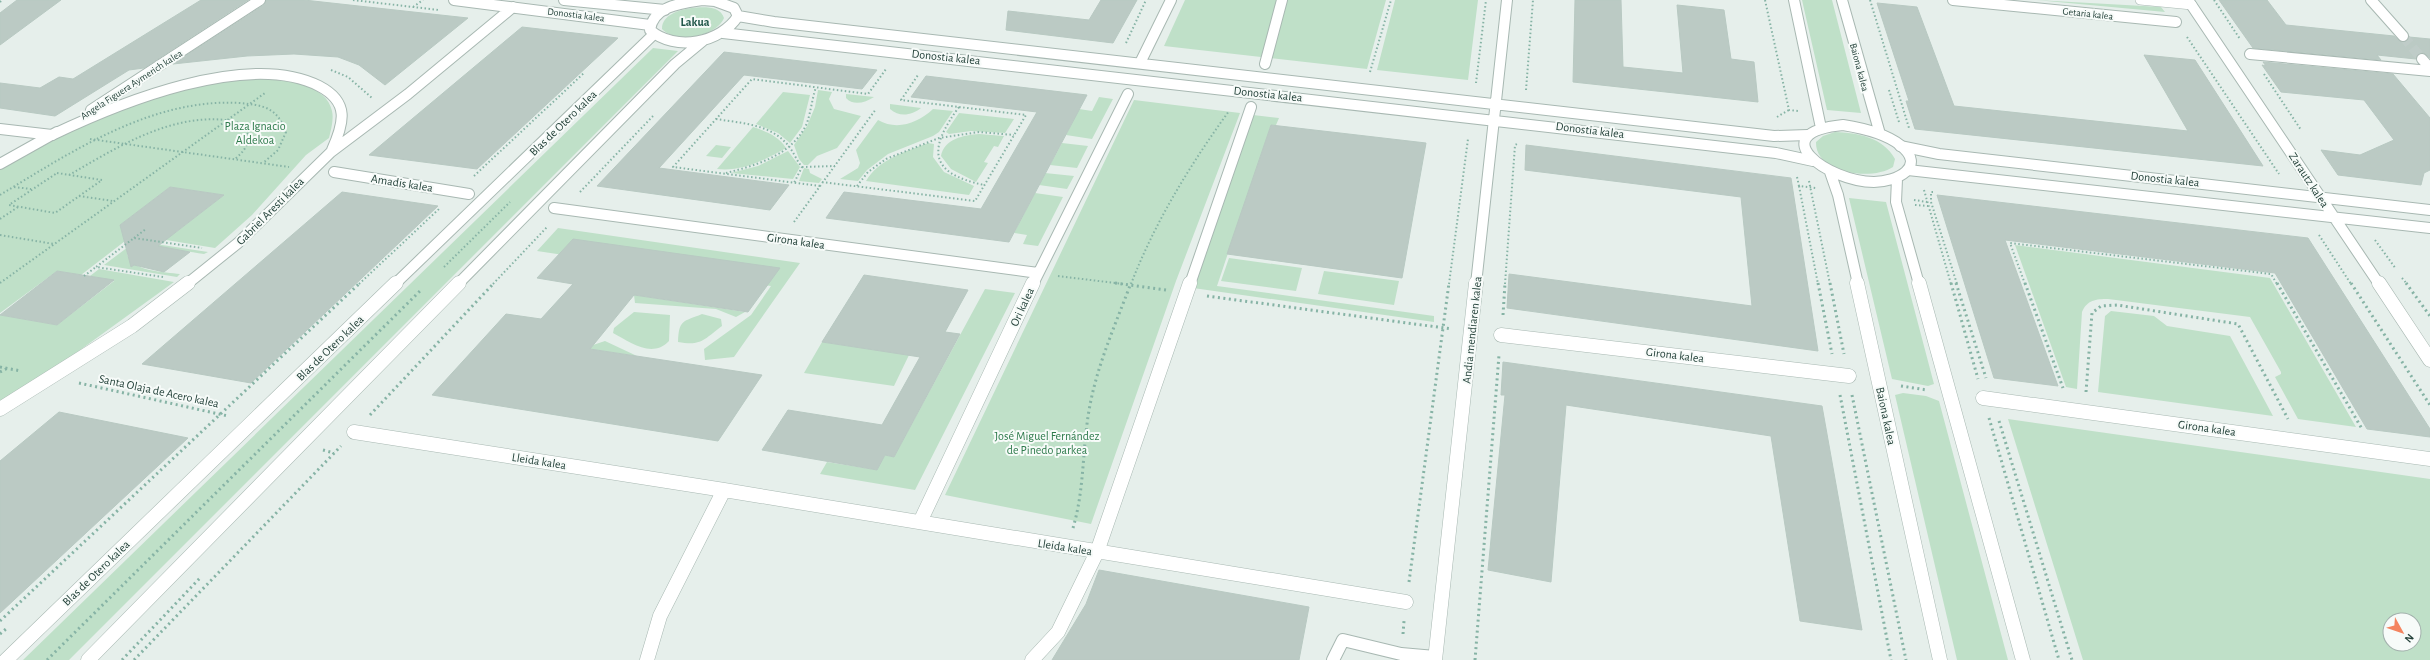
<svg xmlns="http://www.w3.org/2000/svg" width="2430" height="660" font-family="'Alegreya Sans',sans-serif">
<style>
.green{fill:#bfe0c8;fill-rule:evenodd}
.building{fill:#bbcac4;stroke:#b8c9c2}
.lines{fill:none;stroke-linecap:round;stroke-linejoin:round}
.pedestrian-tunnel{stroke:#bfccc8;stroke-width:10;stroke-dasharray:10 5;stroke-linecap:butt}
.service-far1-casing{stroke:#a8b8b2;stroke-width:10}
.service-casing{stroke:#a8b8b2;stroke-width:14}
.pedestrian-far1-casing{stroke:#a8b8b2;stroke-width:12}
.pedestrian-casing{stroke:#a8b8b2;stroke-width:15}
.minor-far1-casing{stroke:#a8b8b2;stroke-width:12}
.minor-casing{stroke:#a8b8b2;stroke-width:15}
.tertiary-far1-casing{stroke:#a8b8b2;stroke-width:12}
.tertiary-casing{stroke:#a8b8b2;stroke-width:15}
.path-far1{stroke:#86b3a5;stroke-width:2;stroke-dasharray:1.5 2.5;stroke-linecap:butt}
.path{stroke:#86b3a5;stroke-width:3;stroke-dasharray:2 3.5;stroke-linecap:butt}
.service-far1{stroke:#fff;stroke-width:9}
.service{stroke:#fff;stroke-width:12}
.pedestrian-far1{stroke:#fff;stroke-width:10}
.pedestrian{stroke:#fff;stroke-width:14}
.minor-far1{stroke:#fff;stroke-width:10}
.minor{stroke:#fff;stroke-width:14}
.tertiary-far1{stroke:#fff;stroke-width:10}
.tertiary{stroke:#fff;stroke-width:14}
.labels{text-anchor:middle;stroke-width:4;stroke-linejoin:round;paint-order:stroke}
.far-street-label{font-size:10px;fill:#24423a;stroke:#f7fbf9}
.far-quarter-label{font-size:12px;font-weight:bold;fill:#1f5548;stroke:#f7fbf9}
.street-label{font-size:12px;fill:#24423a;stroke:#f7fbf9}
.park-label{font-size:12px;fill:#2d7a4b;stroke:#f7fbf9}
</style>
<rect width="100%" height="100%" fill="#e6efeb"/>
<!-- green -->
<path class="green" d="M1185,0h201l-19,69 -203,-23z
M1395,0h83l-10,80 -91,-10z
M1802,0h30l29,113 -34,-3z
M2036,0l125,7 4,5z
M691,8c11,-1 29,-3 33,10 -8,19 -48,26 -62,11 0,-15 18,-19 29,-21z
M653,48l25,3 -609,609h-46z
M267,78c21,3 60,7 65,33 2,8 -1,19 -3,27l-23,17 -54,60 -37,33 -73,-12 8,-7 25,4 49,-38 -54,-8 -50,38 22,3 -61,47 -24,-4 -57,42v-144l81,-44 66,-27 79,-18z
M818,90l14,2 -3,7 5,10 27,7 -24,32 -20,8 -9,9h-4l-5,-6 -5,-14 13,-19 8,-19z
M783,92l27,3 -8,32 -12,16 -12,-10 -22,-9z
M846,94l28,3c-9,6 -21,9 -28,1z
M1099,97l14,2 -21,40 -26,-4 13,-26 13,2z
M1134,100l106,13 -64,168 -85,243 -146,-29z
M890,104l31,4c-9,7 -21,10 -31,1z
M933,109l20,2 -14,21 -6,4 -45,18 -21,16 -9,11 -18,-2 18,-11 2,-5 -4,-13 22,-30c19,11 40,3 55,-11z
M959,113l55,6 -9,14 -34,-2 -22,3 -3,-2z
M1253,115l26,3 -3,7h-5l-54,161 217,30v6l-241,-34z
M753,127c12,4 26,9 33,21 -21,12 -45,24 -69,21z
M1835,132c23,1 48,5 60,27l-2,8c-21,14 -78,7 -77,-25l7,-6z
M979,134l25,2 -6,11 -4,-1 -10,16 4,1 -12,19 -25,-13 -10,-13c3,-17 23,-21 38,-22z
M928,143l6,1 -1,13 11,15 30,14 -5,9 -103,-14c13,-22 39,-29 62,-38z
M1062,143l26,3 -11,22 -27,-3z
M716,145l15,2 -9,11 -16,-2z
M788,151l12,16 -7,12 -62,-6 27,-7z
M804,168l5,1 1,4 12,6 -3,4 -20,-2z
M1045,173l29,3 -7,13 -28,-4z
M1035,193l28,4 -25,49 -15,-2 4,-9 -13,-2z
M1849,198l37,4 48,182 -6,2 -36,-7z
M558,228l242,35 -66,94 -29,3 -1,-11 47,-34 20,-29 -234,-35z
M136,241l72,11 -4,2c-24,-4 -53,-9 -77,0 5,18 38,18 53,20l-3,3 -73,-12z
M2015,245l255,33 86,149 -58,-8 -23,-42 6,-3v-2l-31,-55 -142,-18c-12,0 -21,1 -26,13l-5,77 -11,-2z
M1229,258l73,10 -6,23 -75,-10z
M99,269l75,13 -163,118 -11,5v-90l57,10 57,-44 -24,-5z
M1324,271l75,10 -5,24 -76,-11z
M985,289l30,4 -100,197 -95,-16 7,-12 50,8 8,-15 9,2z
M634,295l111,17 -9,5 -20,-8 -81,-6z
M2111,311l43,5 13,10 63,10 43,80 -175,-24 7,-76z
M634,312l36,3 -1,26c-17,18 -39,1 -56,-8l1,-5z
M702,314l19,5 1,7c-19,14 -20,20 -44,16 1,-23 5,-20 24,-28z
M605,341l32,15 -47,-7 3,-4z
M822,342l87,13 -15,31 -90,-13z
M1903,393l23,3 13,5 69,259h-51l-62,-265z
M2008,419l422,60v181h-347zM2390,620h24v24h-24z"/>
<!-- building -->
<path class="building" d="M17,0h44l-61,45v-32z
M201,0h47l-104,68 -15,2 -74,46 -55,-8v-25l40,5 19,-11 14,2z
M266,0h38l164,18 -83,67 -26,-20 -21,-8 -44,-3 -47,2 -74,8 91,-59z
M1101,0h36l-24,43 -107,-13 2,-19 81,9z
M1575,0h46l2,67 60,6 -6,-68 47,5 7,49 23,3 4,40 -185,-20z
M2219,0h48l19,25 108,11 7,6 6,-1 2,-4 21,2v19l-6,-5 -6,1 -2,5 -39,-4 4,5 -128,-12z
M1877,3l40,4 37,99 234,25 -44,-76 51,5 68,106 -348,-37 -9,-28h3z
M522,27l96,11 -141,131 -108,-14z
M724,52l153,18 -15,19 -118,-14 -85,93 130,17 -19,25 -173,-24z
M2263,62l130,12 37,44v52l-6,3 -3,12 -83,-10 -17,-25 39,5 34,-15 -30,-40 -83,-8 -19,-27 4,1z
M926,76l161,19 -78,147 -183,-24 18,-26 137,17 56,-97 -126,-15z
M1271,125l155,18 -24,135 -175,-24z
M1526,145l265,33 27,173 -311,-43 2,-34 243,32 -11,-109 -216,-27z
M170,187l54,8 -66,51 32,6 -26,20 -30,-7 -3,2 -11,-42z
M342,192l96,14 -187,177 -109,-19z
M1937,195l371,43 122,191v8l-63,-8 -92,-156 -270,-33 53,146 -64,-8z
M573,239l207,29 -32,44 -114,-17 -44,54 172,26 -44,66 -286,-46 74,-81 35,5 32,-35 -36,-6z
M57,271l57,9 -57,45 -57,-10z
M864,275l104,15 -23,42 15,2 -66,123 -9,-2 -8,15 -115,-20 26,-40 94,15 38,-68 -98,-15z
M1503,362l319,44 40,224 -62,-9 -29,-185 -205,-31 -15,177 -63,-12 17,-175h-4z
M59,412l129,26 -188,175v-152z
M1099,570l210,37 -10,53h-247l34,-56z"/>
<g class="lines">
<!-- pedestrian-tunnel -->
<path class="pedestrian-tunnel" d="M2403,36l19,23"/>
<!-- service-far1 casing -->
<g class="service-far1-casing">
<path id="service-far1" d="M2140,0l52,5"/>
</g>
<!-- service casing -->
<g class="service-casing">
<path id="service" d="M1333,660l10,-20 58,14 34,3"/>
</g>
<!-- pedestrian-far1 casing -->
<g class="pedestrian-far1-casing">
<path id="pedestrian-far1" d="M1953,0l223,22
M2371,0l32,36
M2250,54l180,17
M2422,59l8,9
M1265,64l17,-64
M0,129l52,6
M334,172l135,22
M554,208l484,65
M1033,284l95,-190
M1190,284l61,-177"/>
</g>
<!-- pedestrian casing -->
<g class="pedestrian-casing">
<path id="pedestrian" d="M1501,335l348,41
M1983,398l447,61
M354,432l370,58 682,112
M920,522l113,-239
M647,660l13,-44 64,-126
M1032,660l26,-28 39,-80 93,-269"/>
</g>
<!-- minor-far1 casing -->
<g class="minor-far1-casing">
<path id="minor-far1" d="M454,0l196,25
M564,0l101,10
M702,0l13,1 19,7 4,8c-17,27 -63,36 -88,14 3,-24 32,-27 52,-30z
M2188,0l191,284
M738,16l36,6 1000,114 34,-1
M723,33l1053,120 37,8
M1140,63l31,-63
M91,110l169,-110
M52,135c67,-32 196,-85 267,-49 31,16 25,37 13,64
M1900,146l39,8 491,56
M0,164l57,-32
M1908,170l522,58
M187,284l51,-41 93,-91 77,-58 105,-87
M395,284l258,-249
M458,284l217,-220 29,-24
M1476,284l31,-284"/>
</g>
<!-- minor casing -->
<g class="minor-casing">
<path id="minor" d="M2379,283l51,77
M0,409l132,-83 56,-43
M6,660l390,-377
M88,660l371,-377
M1435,660l41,-377"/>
</g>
<!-- tertiary-far1 casing -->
<g class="tertiary-far1-casing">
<path id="tertiary-far1" d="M1794,0l27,128
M1842,0l38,134
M1843,125c19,3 42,8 57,20 28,22 -4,37 -26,37 -46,0 -113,-49 -31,-57z
M1830,172l8,23 20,89
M1897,179l-1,23 23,82"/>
</g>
<!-- tertiary casing -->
<g class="tertiary-casing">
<path id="tertiary" d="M1857,283l83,377
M1919,283l104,377"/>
</g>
<!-- path-far1 -->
<path class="path-far1" d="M353,0l86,10
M1765,0l24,110 9,1
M1870,0l39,128
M2214,0l26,39
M0,2l2,-2
M413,7l10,-7
M2187,37l92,137
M1126,43l20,-43
M331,70l17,7 24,21
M1370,72l21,-72
M2264,74l37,56
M1476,83l10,-83
M1526,90l7,-90
M1889,90l10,32
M959,107c-30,41 -32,66 25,78
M1777,117l12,-7
M716,119c24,4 53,5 70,24 7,7 10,17 16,24l-8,16
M90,139l199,28
M802,167l33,-1
M57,173l45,7 -47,33 -46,-8z
M726,173c31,-8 67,-18 81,-50 4,-12 5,-24 9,-36
M69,175c47,-27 100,-61 157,-55 10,1 21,4 22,16 1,10 -6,17 -13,23
M474,176l110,-103
M1797,177l2,9 17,2
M1809,181l21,103
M822,182l153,19 51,-86 -125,-15 17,-25
M820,186l-147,-19 79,-88 116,15 18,-25
M857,186l11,-14 18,-13 53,-21 40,-6 35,3
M1799,186l19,98
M14,187l17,2
M1924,190l27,94
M580,192l73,-76
M1933,192h-2v10l26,82
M0,195c71,-43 152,-97 239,-92 24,2 38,4 47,29l-8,18 -15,13
M79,196l34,5
M1914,200l13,2
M1915,205l13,1
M0,219l18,-12
M794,222l82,-113
M0,235l54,9
M2319,235l32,49
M134,238l12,-9
M2375,240l21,29
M444,267l66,-65
M84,276l12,-9
M1058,276l65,8
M163,277l-67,-10 38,-29 68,10
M2402,278l5,6
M0,283l265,-190
M359,284l80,-75
M493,284l55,-58
M1131,284c24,-62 59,-119 98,-173
M1449,284l19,-145
M1505,284l10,-139 4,-2
M2025,284l-15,-41 261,31 6,10"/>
<!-- path -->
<path class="path" d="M1115,283l51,7
M1818,283l14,71
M1830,283l14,71
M1951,283l27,96
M1956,283l30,95
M2025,283l38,105
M2277,283l85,146
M2351,283l79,122
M2406,283l24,33
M1207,296l245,33
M1503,315l2,-32
M0,367l21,4
M0,372l6,-3
M79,383l149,33
M1901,386l26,4
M2086,392l6,-79 9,-7 16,-1 121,19 50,95
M1840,395l51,265
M1852,395l54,265
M370,415l124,-132
M1989,418l70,242
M1999,421l73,239
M323,450l11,3
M1073,528c12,-40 9,-82 17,-123 8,-42 26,-82 41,-122
M1409,582l40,-299
M0,621l360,-338
M0,634l6,-5
M1403,634l1,-13
M47,660l374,-370
M122,660l78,-82
M134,660l207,-214
M1475,660l24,-305"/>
<!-- service-far1 -->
<use href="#service-far1" class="service-far1"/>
<!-- service -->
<use href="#service" class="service"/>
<!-- pedestrian-far1 -->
<use href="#pedestrian-far1" class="pedestrian-far1"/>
<!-- pedestrian -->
<use href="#pedestrian" class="pedestrian"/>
<!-- minor-far1 -->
<use href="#minor-far1" class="minor-far1"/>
<!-- minor -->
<use href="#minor" class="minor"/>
<!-- tertiary-far1 -->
<use href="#tertiary-far1" class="tertiary-far1"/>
<!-- tertiary -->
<use href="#tertiary" class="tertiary"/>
</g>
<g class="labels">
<!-- far-street labels -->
<g class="far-street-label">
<text transform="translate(2088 13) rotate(6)" y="4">Getaria kalea</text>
<text transform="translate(576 14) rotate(7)" y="4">Donostia kalea</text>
<text transform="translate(1860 67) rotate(75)" y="4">Baiona kalea</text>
<text transform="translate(131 84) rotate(-33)" y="4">Angela Figuera Aymerich kalea</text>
</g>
<!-- far-quarter labels -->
<g class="far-quarter-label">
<text x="695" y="26">Lakua</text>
</g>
<!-- street labels -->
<g class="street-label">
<text transform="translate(946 57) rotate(6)" y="4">Donostia kalea</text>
<text transform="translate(1268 94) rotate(6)" y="4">Donostia kalea</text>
<text transform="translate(563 123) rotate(-44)" y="4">Blas de Otero kalea</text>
<text transform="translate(1590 130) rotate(7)" y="4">Donostia kalea</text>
<text transform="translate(2165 179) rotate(6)" y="4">Donostia kalea</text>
<text transform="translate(2309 180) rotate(57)" y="4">Zarautz kalea</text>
<text transform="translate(402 183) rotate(9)" y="4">Amadis kalea</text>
<text transform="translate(270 211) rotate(-45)" y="4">Gabriel Aresti kalea</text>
<text transform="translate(796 241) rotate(8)" y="4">Girona kalea</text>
<text transform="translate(1022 307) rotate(-65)" y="4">Ori kalea</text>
<text transform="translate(1472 330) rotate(-84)" y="4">Andia mendiaren kalea</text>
<text transform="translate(330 348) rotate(-44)" y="4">Blas de Otero kalea</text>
<text transform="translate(1675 355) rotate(7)" y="4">Girona kalea</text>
<text transform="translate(159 391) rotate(12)" y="4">Santa Olaja de Acero kalea</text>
<text transform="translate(1886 416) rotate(78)" y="4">Baiona kalea</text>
<text transform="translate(2207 428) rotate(8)" y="4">Girona kalea</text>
<text transform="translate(539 461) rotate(9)" y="4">Lleida kalea</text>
<text transform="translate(1065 547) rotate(9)" y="4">Lleida kalea</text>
<text transform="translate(96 573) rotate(-44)" y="4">Blas de Otero kalea</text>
</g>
<!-- park labels -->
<g class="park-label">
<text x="255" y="130">Plaza Ignacio<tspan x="255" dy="14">Aldekoa</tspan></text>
<text x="1047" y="440">José Miguel Fernández<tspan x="1047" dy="14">de Pinedo parkea</tspan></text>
</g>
</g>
<!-- north arrow -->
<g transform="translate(2402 632) rotate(130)"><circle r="19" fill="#f7fbf9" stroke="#a3b1ad"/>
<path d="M0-3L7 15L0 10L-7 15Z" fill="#f4845f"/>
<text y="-6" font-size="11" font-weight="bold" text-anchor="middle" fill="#24423a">N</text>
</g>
</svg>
